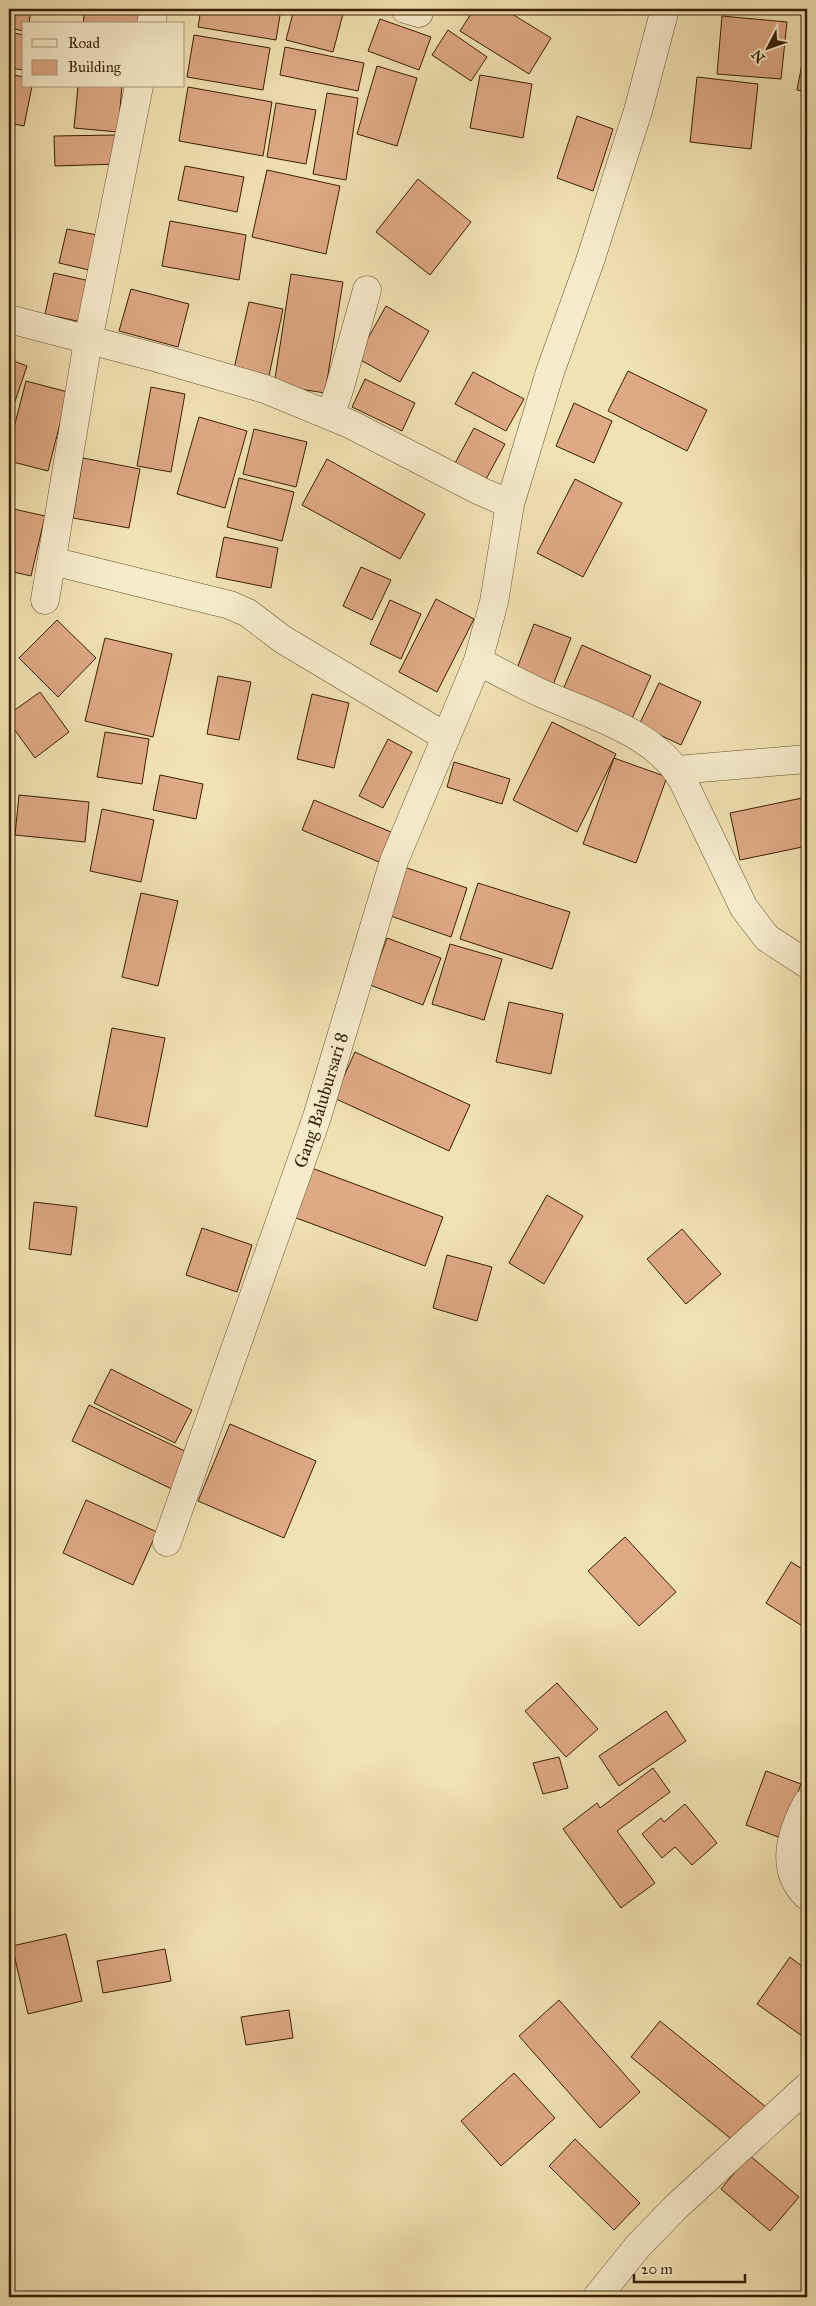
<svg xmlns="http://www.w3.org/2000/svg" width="816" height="2306" font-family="'IM FELL Great Primer',serif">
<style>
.building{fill:#dfa983;stroke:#391f02}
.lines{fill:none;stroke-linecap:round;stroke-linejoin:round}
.minor-casing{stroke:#67502e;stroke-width:29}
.minor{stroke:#f6eccc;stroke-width:28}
.labels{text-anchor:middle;stroke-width:5;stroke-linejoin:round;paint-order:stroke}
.street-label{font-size:18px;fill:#391f02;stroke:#f6eccc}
</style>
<rect width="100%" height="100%" fill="#f1e2b1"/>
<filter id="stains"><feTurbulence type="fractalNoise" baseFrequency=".004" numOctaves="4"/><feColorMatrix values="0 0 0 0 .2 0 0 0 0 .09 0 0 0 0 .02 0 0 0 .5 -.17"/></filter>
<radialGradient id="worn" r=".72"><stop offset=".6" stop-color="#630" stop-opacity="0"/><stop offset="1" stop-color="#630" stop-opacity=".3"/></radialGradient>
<!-- building -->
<path class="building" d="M9,9h22l-2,15h-5v7l-15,-3z
M85,9h56l-2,15h-56z
M201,9h80l-5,31 -78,-13z
M294,9l50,1 -11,42 -47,-12z
M474,9h30l47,29 -22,36 -69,-43z
M722,16l65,6 -6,57 -64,-5z
M380,19l51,18 -12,33 -51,-19z
M448,30l39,27 -16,24 -39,-26z
M9,32l15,3v35l-15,-2z
M194,35l76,13 -7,42 -76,-13z
M806,43h1v49l-10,-2z
M285,47l79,16 -6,28 -78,-16z
M377,66l40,12 -20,68 -40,-12z
M9,74l15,3v9h8l-8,40 -15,-3z
M480,75l52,9 -9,54 -53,-10z
M697,77l61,7 -7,65 -61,-7z
M78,86h44l-4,46 -44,-4z
M188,87l84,15 -9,54 -84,-15z
M327,93l31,5 -12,82 -33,-6z
M276,103l40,7 -10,54 -39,-7z
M807,110v39l-4,-1z
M577,116l36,13 -20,62 -36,-13z
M119,135v29l-64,2 -1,-30z
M185,166l59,11 -7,35 -59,-12z
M267,170l73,16 -14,68 -74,-17z
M418,179l53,43 -41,53 -54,-43z
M170,221l76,14 -7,45 -77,-14z
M67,229l30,6 -8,35 -30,-7z
M54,273l36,8 -9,41 -36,-8z
M291,274l52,8 -18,111 -51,-8z
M131,289l58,15 -11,43 -59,-16z
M249,302l34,7 -14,67 -35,-7z
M386,306l43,25 -29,51 -43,-24z
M9,359l18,7 -18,53z
M628,371l79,39 -20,41 -79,-40z
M473,372l51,27 -18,32 -51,-27z
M365,379l50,24 -13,28 -50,-24z
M26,381l42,11 -20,79 -39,-10v-14z
M151,387l34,7 -14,78 -34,-6z
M574,403l38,18 -18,42 -38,-17z
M199,417l48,14 -22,77 -48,-14z
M474,428l31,16 -20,37 -31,-16z
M254,429l53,13 -11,45 -53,-13z
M83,458l57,11 -11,59 -56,-10z
M327,459l98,55 -25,45 -98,-54z
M239,478l55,14 -12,49 -55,-14z
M575,479l47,24 -39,74 -46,-24z
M9,508l36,8 -14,60 -22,-5z
M224,537l54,11 -7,40 -55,-11z
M361,567l30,13 -19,40 -29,-14z
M436,599l38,20 -37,73 -38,-20z
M390,600l31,14 -20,45 -31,-15z
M57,620l39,38 -38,39 -39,-39z
M534,624l37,14 -18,47 -37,-14z
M105,638l67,16 -19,83 -68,-16z
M582,645l69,31 -21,47 -68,-31z
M218,676l33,6 -12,58 -32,-6z
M659,683l42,19 -20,43 -42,-20z
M40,692l29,40 -34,26 -26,-36v-8z
M312,694l37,9 -15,65 -37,-9z
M552,722l64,32 -39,78 -64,-32z
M105,732l44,7 -7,45 -45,-7z
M388,739l24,13 -29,56 -24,-12z
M614,758l53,19 -31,86 -53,-19z
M454,762l56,17 -8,25 -55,-17z
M160,775l43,9 -7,35 -43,-9z
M19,795l70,7 -4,40 -70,-7z
M807,797v49l-67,14 -10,-47z
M314,800l77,32 -12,30 -77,-32z
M102,809l52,11 -13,62 -51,-11z
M398,865l69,23 -16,49 -69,-24z
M478,883l92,29 -18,57 -92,-30z
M141,893l37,8 -20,85 -36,-9z
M387,938l54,20 -18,47 -53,-20z
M450,944l52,15 -18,61 -52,-16z
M509,1002l54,12 -12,60 -55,-12z
M112,1028l53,10 -18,89 -52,-11z
M355,1052l115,53 -21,46 -115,-53z
M309,1167l134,50 -18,49 -134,-50z
M547,1195l36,21 -39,68 -35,-21z
M34,1202l43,5 -6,48 -42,-6z
M202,1228l50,17 -15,47 -51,-17z
M682,1229l39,45 -35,30 -39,-45z
M447,1255l45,12 -15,54 -44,-13z
M111,1369l81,41 -17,33 -81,-40z
M89,1405l104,50 -17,36 -104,-50z
M230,1424l86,37 -32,77 -86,-37z
M86,1500l71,32 -24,53 -70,-32z
M625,1537l51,55 -37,34 -51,-55z
M791,1562l16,10v57l-41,-26z
M557,1683l41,46 -32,28 -41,-46z
M666,1711l20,30 -67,45 -20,-30z
M559,1757l9,31 -25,6 -10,-31z
M653,1768l17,24 -53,39 38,52 -34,25 -58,-79 34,-26 3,5z
M766,1771l35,13 -20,54 -35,-13z
M685,1804l32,39 -25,22 -17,-18 -13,11 -20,-24 19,-16 3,4z
M66,1934l16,67 -54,13 -16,-68z
M165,1949l6,32 -68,12 -6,-32z
M790,1957l17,13v65l-2,3 -48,-34z
M559,2000l81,92 -40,36 -81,-92z
M289,2010l4,28 -47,7 -5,-28z
M660,2021l106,86 -30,36 -105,-86z
M514,2073l41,45 -54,48 -40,-45z
M575,2139l65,64 -26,27 -65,-64z
M749,2155l50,42 -29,34 -49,-42z"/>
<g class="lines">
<!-- minor casing -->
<g class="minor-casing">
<g id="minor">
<path d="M405,9l14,4"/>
<path d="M665,9l-27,102 -48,150 -40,111 -40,132 -16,98 -16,59c21,11 43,23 65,33 48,21 111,38 139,85l62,129 23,30 40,26"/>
<path d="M151,24l3,-15"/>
<path d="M9,319l149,39 107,31 85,35 130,67 30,13"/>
<path d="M330,415l9,-25 28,-100"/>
<path d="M52,561l178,44 18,8 34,26 164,98"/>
<path d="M45,600l43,-259 51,-255"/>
<path d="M677,770l130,-11"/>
<path id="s1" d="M167,1542l150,-425 77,-256 84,-200"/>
<path d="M807,1803c-16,30 -28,66 0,93"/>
<path d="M597,2297l42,-52 38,-39 130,-119"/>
</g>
</g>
<!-- minor -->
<use href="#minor" class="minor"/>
</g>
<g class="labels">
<!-- street labels -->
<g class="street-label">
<text dy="6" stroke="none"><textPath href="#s1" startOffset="468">Gang Balubursari 8</textPath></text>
</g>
</g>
<!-- margin -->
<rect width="816" height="2306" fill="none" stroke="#f1e2b1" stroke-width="30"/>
<rect x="10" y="10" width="796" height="2286" fill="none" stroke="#391f02" stroke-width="2.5"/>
<rect x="15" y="15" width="786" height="2276" fill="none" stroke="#391f02"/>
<!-- legend -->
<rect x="22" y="22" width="162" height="65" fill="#f6eccc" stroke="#aa9a7b"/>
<rect x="32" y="39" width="25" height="8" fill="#f6eccc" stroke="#aa9a7b"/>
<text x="68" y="48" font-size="15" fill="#391f02">Road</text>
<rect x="32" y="60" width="25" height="15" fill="#dfa983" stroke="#aa9a7b"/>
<text x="68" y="72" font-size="15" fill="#391f02">Building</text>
<!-- north arrow -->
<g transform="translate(768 48) rotate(229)" stroke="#f6eccc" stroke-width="4" paint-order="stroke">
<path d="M0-4L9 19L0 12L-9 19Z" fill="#391f02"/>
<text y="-8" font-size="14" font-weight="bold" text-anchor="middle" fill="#391f02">N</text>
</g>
<!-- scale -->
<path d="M634 2274v8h111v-8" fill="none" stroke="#391f02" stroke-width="2.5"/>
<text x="641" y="2274" font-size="15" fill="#391f02" stroke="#f6eccc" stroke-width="4" paint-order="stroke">20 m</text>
<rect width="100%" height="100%" filter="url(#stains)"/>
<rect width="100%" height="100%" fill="url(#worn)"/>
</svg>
